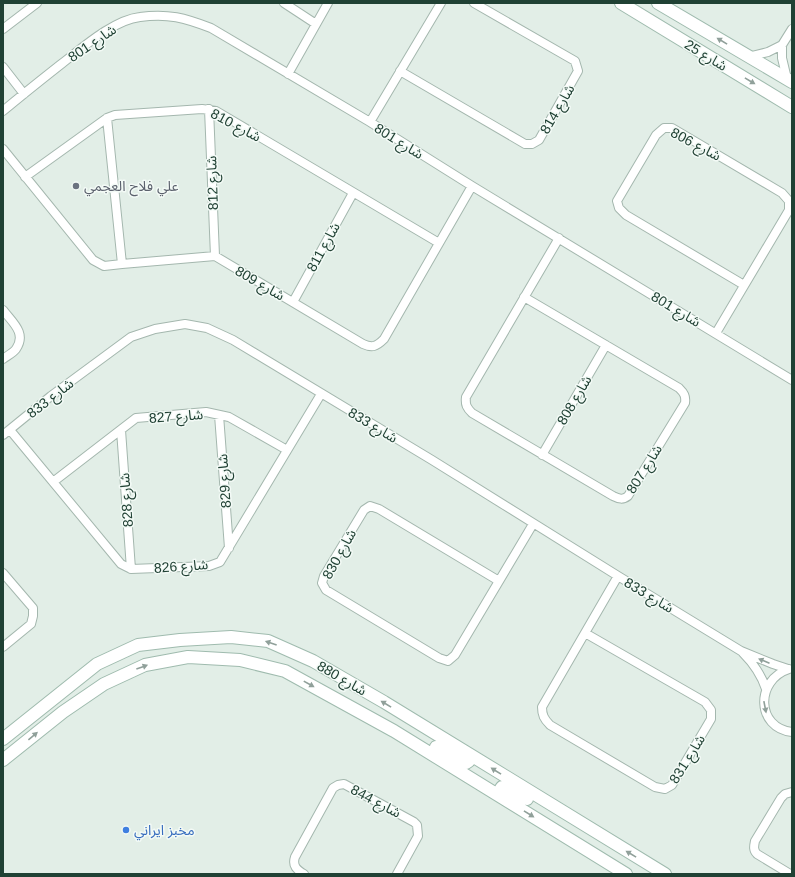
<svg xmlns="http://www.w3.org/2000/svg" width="795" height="877" font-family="Arial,'Noto Sans Arabic',sans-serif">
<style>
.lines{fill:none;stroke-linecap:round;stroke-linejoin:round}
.street-casing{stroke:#a4b7ae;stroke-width:10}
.secondary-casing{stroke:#9fbbae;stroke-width:14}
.street{stroke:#fff;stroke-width:8}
.secondary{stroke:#fff;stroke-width:12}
.oneway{fill:#90a09a}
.worship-dot{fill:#6b7280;stroke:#f3faf6;stroke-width:1.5}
.shop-dot{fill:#3f7fe0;stroke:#f3faf6;stroke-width:1.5}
.labels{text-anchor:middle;stroke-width:3;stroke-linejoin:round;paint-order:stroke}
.street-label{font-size:14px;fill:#204134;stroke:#f3faf6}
.worship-label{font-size:14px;fill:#5b616d;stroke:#f3faf6;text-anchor:start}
.shop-label{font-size:14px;fill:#366cbe;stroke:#f3faf6;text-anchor:start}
</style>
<rect width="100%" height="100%" fill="#e2eee7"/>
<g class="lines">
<!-- street casing -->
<g class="street-casing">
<path id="street" d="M284,3l32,21
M3,29l34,-26
M748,57l20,-5 14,-7
M3,67l21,27
M400,71l125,73h7l7,-4 39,-69 -3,-10 -101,-58
M288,74l40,-71
M787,79l-5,-21v-13l10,-16
M209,109l6,147
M3,111c19,-16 38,-31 57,-46 21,-16 53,-45 80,-48 28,-4 45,1 71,11l159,94 102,64 320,194
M107,118l15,146
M370,122l71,-119
M3,149l90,111 11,6 18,-2 93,-8 148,88c9,4 13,3 21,-5l88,-153
M25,177l82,-59 8,-3 87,-6 14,2 223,132
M524,297l155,91c5,5 7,8 6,15l-57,93c-5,4 -9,3 -15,0l-141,-83c-5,-5 -7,-8 -6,-16l93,-159
M293,302l60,-109
M3,310c9,12 24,23 13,39 -3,4 -9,7 -13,10
M716,333l73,-123v-9l-7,-8 -110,-65h-8l-8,7 -39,66 2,7 7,7 118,70
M219,415l10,133
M10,430l111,134 10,5 78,-3 11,-4 101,-168
M121,430l10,139
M3,435l48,-39 80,-59 24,-8 30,-5 22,4 26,12 199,120 186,116 123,75 32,13 15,5
M542,455l64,-110
M53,482l83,-64 70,-6 23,5 58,33
M3,573l30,35v8l-2,8 -28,23
M499,581l-120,-72 -9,-3 -6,4 -40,66 -2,7 4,7 113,68 9,3 7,-6 78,-131
M585,633l120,69 6,8v9l-39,66 -7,4 -10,-2 -105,-62c-6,-6 -8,-10 -8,-18l76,-131
M743,653c11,11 18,21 23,36
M789,669c-34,11 -33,59 3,63
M304,874c-7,-4 -12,-8 -9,-17l38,-69 5,-3 6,-1 70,38 3,3 1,11 -21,38
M790,874l-33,-20c-4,-4 -3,-8 -2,-13l26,-43 4,-4 7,-2"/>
</g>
<!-- secondary casing -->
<g class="secondary-casing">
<path id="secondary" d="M621,3l171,104
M658,3l134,79
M3,739l94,-75 41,-19 42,-5 51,-3 37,4 45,20 71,41 281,172
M436,747l30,16 3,-2v-6
M3,760l60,-48 41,-28 41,-19 43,-8 52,3 45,11 109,60 232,143
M500,796v-6l2,-3h4l21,12"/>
</g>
<!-- street -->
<use href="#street" class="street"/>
<!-- secondary -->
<use href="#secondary" class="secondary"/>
</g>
<!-- one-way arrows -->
<defs><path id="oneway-solid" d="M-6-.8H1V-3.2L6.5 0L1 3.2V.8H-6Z"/></defs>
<g class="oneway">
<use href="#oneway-solid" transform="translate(722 41) rotate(-149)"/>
<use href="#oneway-solid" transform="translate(750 81) rotate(31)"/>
<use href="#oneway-solid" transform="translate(271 643) rotate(-161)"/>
<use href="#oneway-solid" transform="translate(764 661) rotate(-157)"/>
<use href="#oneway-solid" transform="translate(142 667) rotate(-20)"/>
<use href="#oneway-solid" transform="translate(309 684) rotate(29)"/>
<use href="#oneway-solid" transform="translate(386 704) rotate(-149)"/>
<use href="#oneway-solid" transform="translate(765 707) rotate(79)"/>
<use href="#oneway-solid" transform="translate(33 736) rotate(-40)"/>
<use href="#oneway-solid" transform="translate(496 771) rotate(-148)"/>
<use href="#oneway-solid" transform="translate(529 814) rotate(32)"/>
<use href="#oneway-solid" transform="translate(631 854) rotate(-149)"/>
</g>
<!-- markers -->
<circle class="worship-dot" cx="76" cy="186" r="4"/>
<circle class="shop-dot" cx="126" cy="830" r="4"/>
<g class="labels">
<!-- street labels -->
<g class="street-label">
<text transform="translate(92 43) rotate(-34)" y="5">شارع 801</text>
<text transform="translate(706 55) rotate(31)" y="5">شارع 25</text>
<text transform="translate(557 109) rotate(-60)" y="5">شارع 814</text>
<text transform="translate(236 125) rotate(28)" y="5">شارع 810</text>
<text transform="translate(399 141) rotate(32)" y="5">شارع 801</text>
<text transform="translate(696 144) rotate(28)" y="5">شارع 806</text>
<text transform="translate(212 183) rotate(-92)" y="5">شارع 812</text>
<text transform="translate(323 247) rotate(-61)" y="5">شارع 811</text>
<text transform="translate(260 283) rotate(30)" y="5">شارع 809</text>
<text transform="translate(676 309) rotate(31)" y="5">شارع 801</text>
<text transform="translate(50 398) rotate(-38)" y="5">شارع 833</text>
<text transform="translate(574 400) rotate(-60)" y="5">شارع 808</text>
<text transform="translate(176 416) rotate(-4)" y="5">شارع 827</text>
<text transform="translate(373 425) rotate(31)" y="5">شارع 833</text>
<text transform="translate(644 469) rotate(-58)" y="5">شارع 807</text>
<text transform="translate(224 481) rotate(-94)" y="5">شارع 829</text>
<text transform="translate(126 500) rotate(-94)" y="5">شارع 828</text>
<text transform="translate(339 554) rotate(-61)" y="5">شارع 830</text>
<text transform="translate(181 566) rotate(-4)" y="5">شارع 826</text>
<text transform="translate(649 595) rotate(31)" y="5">شارع 833</text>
<text transform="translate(342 678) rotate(30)" y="5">شارع 880</text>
<text transform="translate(687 759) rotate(-58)" y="5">شارع 831</text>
<text transform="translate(376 801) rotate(28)" y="5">شارع 844</text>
</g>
<!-- worship labels -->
<g class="worship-label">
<text x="84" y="191">علي فلاح العجمي</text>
</g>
<!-- shop labels -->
<g class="shop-label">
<text x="134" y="835">مخبز ايراني</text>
</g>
</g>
<!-- border -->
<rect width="795" height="877" fill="none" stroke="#204134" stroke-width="8"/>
</svg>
